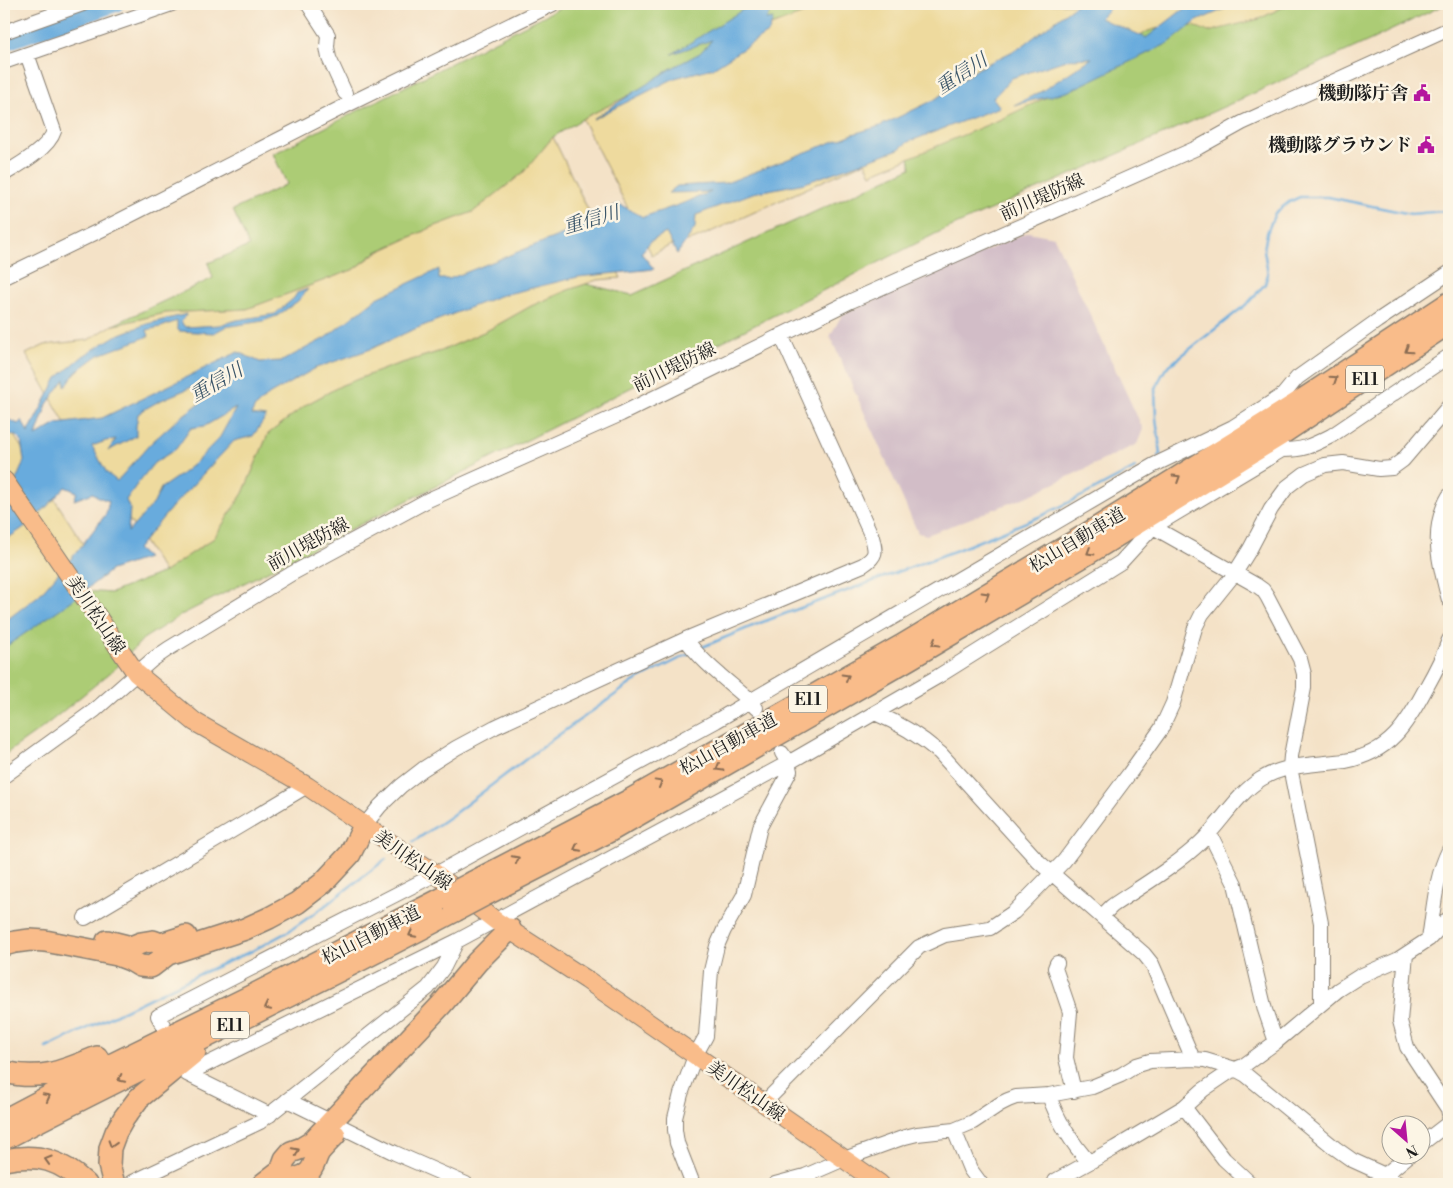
<svg xmlns="http://www.w3.org/2000/svg" width="1453" height="1188" font-family="'Libre Bodoni','Noto Serif JP',serif">
<style>
.industrial{fill:#d2bdc7}
.green{fill:#accc74;stroke:#647448}
.sand{fill:#eeda9e;stroke:#857b5d}
.water{fill:#68abdd;stroke:#42647c;fill-rule:evenodd}
.lines{fill:none;stroke-linecap:round;stroke-linejoin:round}
.stream{stroke:#68abdd;stroke-width:2.5}
.river{stroke:#68abdd;stroke-width:16}
.minor-casing{stroke:#887f72;stroke-width:16}
.major-casing{stroke:#887f72;stroke-width:20}
.highway-casing{stroke:#887f72;stroke-width:24}
.minor{stroke:#fff;stroke-width:14}
.major{stroke:#f9bc8a;stroke-width:18}
.highway{stroke:#f9bc8a;stroke-width:21}
.highway-bridge-casing{stroke:#887f72;stroke-width:24;stroke-linecap:butt}
.highway-bridge{stroke:#f9bc8a;stroke-width:21}
.oneway{stroke:#8a6c53}
.labels{text-anchor:middle;stroke-width:5;stroke-linejoin:round;paint-order:stroke}
.shield{fill:#fcf5e5;stroke:#5f5d58;stroke-width:1}
.shield-label{font-size:16px;font-weight:bold;fill:#1c1c1c}
.poi-label{font-size:18px;font-weight:bold;fill:#1c1c1c;stroke:#fcf5e5;text-anchor:end}
.street-label{font-size:18px;fill:#1c1c1c;stroke:#fcf5e5}
.water-label{font-size:19px;font-style:italic;fill:#3a5569;stroke:#fcf5e5}
</style>
<rect width="100%" height="100%" fill="#fcf5e5"/>
<filter id="ink" filterUnits="userSpaceOnUse"><feTurbulence type="fractalNoise" baseFrequency=".02" numOctaves="2"/><feDisplacementMap in="SourceGraphic" scale="10" xChannelSelector="R" yChannelSelector="G"/><feConvolveMatrix kernelMatrix="1 2 1 2 8 2 1 2 1" color-interpolation-filters="sRGB"/></filter>
<filter id="wash" filterUnits="userSpaceOnUse"><feTurbulence type="fractalNoise" baseFrequency=".0096" numOctaves="4" result="noise"/><feDisplacementMap in="SourceGraphic" scale="20" xChannelSelector="R" yChannelSelector="G"/><feGaussianBlur stdDeviation="1.12" result="paint"/><feColorMatrix in="noise" values="0 0 0 0 0 0 0 0 0 0 0 0 0 0 0 0 0 1.4 0 .05"/><feComposite in="paint" operator="in"/></filter>
<g filter="url(#wash)">
<rect width="100%" height="100%" fill="#f4e2c7"/>
<!-- industrial -->
<path class="industrial" d="M1028,232l26,5 89,192 -6,15 -109,52 -101,39 -9,-2 -88,-197 12,-21z"/>
<!-- green -->
<path class="green" d="M567,4h263l-75,28 -173,87 -29,18 -30,36 -50,39 -40,15 -57,25 -21,17 -108,40 -81,4 -55,13 102,-48 -5,-15 41,-17 -16,-36 54,-26 -14,-30z
M1289,4h157l-75,36 -196,89 -238,104 -754,381 -40,25 -27,29 -75,61 -37,26v-118l58,-48 49,4 53,-21 50,-34 29,-45 25,-59 39,-30 35,-19 50,-19 49,-15 47,-21 43,-24 37,-16 18,-6 46,11 279,-127 -2,-11 92,-38 112,-65 35,-23 18,-5 19,-1 14,2 60,-8z"/>
<!-- sand -->
<path class="sand" d="M830,4h459l-30,15 -51,13c-19,-11 -40,-7 -60,-1l-103,67 -44,21 -130,55 -6,-12 -170,77 -24,6 -19,10 -70,-136 173,-87z
M553,137l68,141 -24,2 -29,10 -37,16 -43,24 -47,21 -49,15 -50,19 -35,19 -39,30 -25,59 -29,45 -50,34 -99,-149 -39,-69 19,-9 43,-5 23,-14 55,-13 81,-4 108,-40 21,-16 57,-26 40,-15 50,-39z
M4,420l94,147 -94,70z"/>
<!-- water -->
<path class="water" d="M752,4h33l-15,9 -4,7 7,-1 -4,13 -56,36 -38,10 -82,41 77,-50 30,-16 12,-13 -40,14z
M1077,4h37l-14,14c15,8 31,12 46,20l44,-34h46l-39,17 -28,22 -102,49 -53,13 28,-14 50,-33 -23,1 -57,19 -19,20 7,9 -92,35 -9,7 -94,34 -52,10 -57,22 -1,13 -18,26 -11,-21 -15,8 -10,12 13,16 -76,8 -79,19 -89,35 -39,18 -55,19 -46,26 -15,13 -4,8 15,2 -13,19 -19,5 -62,66 -35,42 10,9 -36,12 -41,32 -66,46v-26l35,-27 37,-42 30,-39 3,-13 -11,-4 -5,-4 -19,7 3,-8 -12,-5c-18,20 -36,40 -61,53v-49l13,-13 7,-17 -3,-21 -3,-3 -10,-4 -4,4v-13l6,-4 8,4 4,-4 6,13 29,-55 26,-22 32,-20 32,-12 40,-10 -6,8 4,5 34,-2 18,-5 38,-6 19,-16 3,-5 11,-4 -10,12 -21,15 -14,5 -38,6 -11,6 -35,-2 -2,-2v-8l-16,6 -14,3 2,6 -50,19 -23,17 -11,15v-8l-18,25 -11,32 21,-12 45,-6 136,-66 22,10 22,-1 43,-23 52,-40 62,-29v10h10l152,-60 9,-12 9,-3 24,13 38,-13 30,-12 -43,1 9,-7 49,-3 127,-49 27,-8 54,-26 45,-32 42,-21zM210,379l19,3 -51,37 -27,24 -34,38 -10,-8 -15,-27 14,-5 10,-2 -8,12 28,-15v-9l2,-13c21,-16 48,-23 72,-35zM236,408l-16,29 -25,26 -15,12 -19,13 -7,15 -26,29 2,-23 -4,-9 12,-17 16,-20 22,-14 15,-21 14,-2z"/>
<g class="lines">
<!-- stream -->
<path class="stream" d="M1158,456l3,-2 -5,-35 -1,-31 11,-20 82,-65 17,-19 3,-10 -4,-24 3,-17 8,-20 14,-11 11,-5h28l83,17 33,-3 5,-2
M700,648l60,-25 197,-73 84,-34 43,-21 51,-27
M413,842l38,-26 95,-72 87,-62 58,-29
M46,1048l156,-75 50,-22 37,-20 29,-20 68,-52"/>
<!-- river -->
<path class="river" d="M4,43l112,-39"/>
</g>
</g>
<g filter="url(#ink)">
<g class="lines">
<!-- minor casing -->
<g class="minor-casing">
<path id="minor" d="M308,4l20,31 -1,12 2,11 16,35
M4,32l79,-28
M4,62l168,-58
M4,174c15,-9 45,-26 50,-43l-27,-77
M4,277l101,-49 244,-124 204,-100
M1449,496c-20,34 -9,70 0,104
M1153,527l103,58 7,5 4,6 33,63 4,15v14l-13,68 -1,11 31,156v81
M686,639c15,23 43,43 63,61l7,8
M875,713c24,10 45,23 65,40l99,109 105,92 8,10 41,95
M4,776l91,-66 57,-50 16,-11 123,-75 137,-74 193,-86 230,-113 348,-154 43,-24 207,-94
M364,826l16,-20 21,-20 22,-17 33,-21 39,-21 191,-88 177,-74c14,-9 13,-13 9,-28l-91,-202
M1210,834l25,50 30,126 11,32
M1102,916l10,-10c28,-19 64,-40 89,-64 21,-20 35,-47 60,-63 26,-16 55,-14 84,-18 45,-8 62,-37 81,-73 9,-16 17,-31 23,-48
M85,918l222,-132
M1429,939c5,-31 6,-61 20,-89
M1406,954l-6,67 7,26 41,62 1,5
M1057,963l-2,5 15,44 -4,46 8,33
M163,1025l-5,-9 278,-142 280,-153 412,-241 26,-15 79,-38 50,-32 14,-17 80,-57 72,-48
M185,1070l2,4 83,41
M187,1074l270,-133 331,-178 149,-86 184,-115 32,-35 129,-77c22,0 29,-4 49,-14l118,-80
M1049,1095c7,23 24,50 40,67
M287,1100l108,53 71,31
M764,1103l155,-156 26,-12 45,-7 24,-16 50,-51 65,-87 32,-45 12,-26 22,-75 7,-14 33,-41 15,-24 21,-40 16,-22 17,-13 21,-9 18,-2 36,6 13,-1 11,-8 46,-54
M1184,1107l40,52 27,25
M954,1130l16,39 11,15
M1420,1145l26,-20 3,-5
M133,1182l127,-60 168,-134 16,-21 13,-26
M693,1184l-16,-41 -2,-13v-12l6,-24 14,-38 11,-20 5,-65 6,-25 7,-16 20,-35 16,-68 30,-56 -2,-8 -6,-10
M775,1184l30,-8 39,-17 61,-22 12,-3 37,-4 19,-8 27,-18 8,-4 8,-3 33,-2 43,-8 29,-12 16,-10 13,-4 43,-2 12,1 30,9 11,6 89,73 17,12 33,15 14,9
M1057,1184l-2,-3 60,-33 69,-41 19,-17 28,-19 12,-5 33,-24 62,-52 22,-14 37,-16 32,-21 20,-21
M1372,1184l13,-9 23,-19"/>
</g>
<!-- major casing -->
<g class="major-casing">
<path id="major" d="M4,480l132,193 59,49 112,64 129,88 60,47 91,59 293,204"/>
</g>
<!-- highway casing -->
<g class="highway-casing">
<path id="highway" d="M473,882l155,-81 273,-155 181,-109 211,-131 156,-103
M487,894l123,-63 299,-172 180,-106 191,-118 169,-112
M107,941l24,6 10,-4 12,-2 8,3 25,-8
M4,945l11,-3 15,-2 15,1 72,14 13,5 10,6 11,1 17,-13 77,-25 24,-11 28,-15 26,-20 27,-29 14,-28
M4,1072c37,9 59,-1 93,-15
M4,1120l74,-39 181,-89 180,-92
M4,1139c149,-78 303,-149 451,-228
M4,1160c35,-7 56,0 82,24
M114,1184l-5,-19 1,-17 6,-16 8,-14 15,-20 56,-46
M263,1184l18,-14 4,-11 6,-7 11,-4 10,-6 130,-138 35,-42 33,-33
M283,1184c7,-5 19,-6 25,-11 6,-5 7,-14 11,-21 5,-6 11,-12 16,-17"/>
</g>
<!-- minor -->
<use href="#minor" class="minor"/>
<!-- major -->
<use href="#major" class="major"/>
<!-- highway -->
<use href="#highway" class="highway"/>
<!-- highway-bridge casing -->
<g class="highway-bridge-casing">
<path id="highway-bridge" d="M439,900l34,-18
M455,911l32,-17"/>
</g>
<!-- highway-bridge -->
<use href="#highway-bridge" class="highway-bridge"/>
</g>
<!-- one-way arrows -->
<defs><path id="oneway-chevron" d="M-2-3.5L2.5 0L-2 3.5" fill="none" stroke-width="1.6" stroke-linecap="round" stroke-linejoin="round" transform="scale(1.25)"/></defs>
<g class="oneway">
<use href="#oneway-chevron" transform="translate(1408 350) rotate(147)"/>
<use href="#oneway-chevron" transform="translate(1334 379) rotate(-33)"/>
<use href="#oneway-chevron" transform="translate(1177 478) rotate(-32)"/>
<use href="#oneway-chevron" transform="translate(1090 552) rotate(149)"/>
<use href="#oneway-chevron" transform="translate(986 595) rotate(-31)"/>
<use href="#oneway-chevron" transform="translate(935 643) rotate(150)"/>
<use href="#oneway-chevron" transform="translate(846 677) rotate(-30)"/>
<use href="#oneway-chevron" transform="translate(719 768) rotate(150)"/>
<use href="#oneway-chevron" transform="translate(659 783) rotate(-29)"/>
<use href="#oneway-chevron" transform="translate(577 848) rotate(153)"/>
<use href="#oneway-chevron" transform="translate(516 859) rotate(-28)"/>
<use href="#oneway-chevron" transform="translate(412 934) rotate(152)"/>
<use href="#oneway-chevron" transform="translate(267 1007) rotate(154)"/>
<use href="#oneway-chevron" transform="translate(121 1079) rotate(154)"/>
<use href="#oneway-chevron" transform="translate(47 1097) rotate(-28)"/>
<use href="#oneway-chevron" transform="translate(112 1144) rotate(107)"/>
<use href="#oneway-chevron" transform="translate(296 1151) rotate(-27)"/>
<use href="#oneway-chevron" transform="translate(48 1160) rotate(-163)"/>
</g>
</g>
<!-- icons -->
<defs>
<g id="civic-bare" transform="scale(1.35)"><path d="M-.6-6.5H3V-4.5H.6V-3L4-1V1h2V6H-6V1h2V-1L-.6-3ZM-1.2 2.5V6h2.4V2.5Z" fill="#b5179e" stroke="#fcf5e5" stroke-width="2.5" paint-order="stroke"/></g>
</defs>
<g fill-rule="evenodd">
<use href="#civic-bare" x="1422" y="93"/>
<use href="#civic-bare" x="1426" y="145"/>
</g>
<g class="labels">
<!-- shield labels -->
<g class="shield">
<rect x="1346" y="365.5" width="38" height="27" rx="4"/>
<rect x="789" y="685.5" width="38" height="27" rx="4"/>
<rect x="211" y="1011.5" width="38" height="27" rx="4"/>
</g>
<g class="shield-label">
<text x="1365" y="385">E11</text>
<text x="808" y="705">E11</text>
<text x="230" y="1031">E11</text>
</g>
<!-- poi labels -->
<g class="poi-label">
<text x="1408" y="99">機動隊庁舎</text>
<text x="1412" y="151">機動隊グラウンド</text>
</g>
<!-- street labels -->
<g class="street-label">
<text transform="translate(1042 197) rotate(-24)" y="6">前川堤防線</text>
<text transform="translate(674 367) rotate(-26)" y="6">前川堤防線</text>
<text transform="translate(1077 540) rotate(-31)" y="6">松山自動車道</text>
<text transform="translate(308 544) rotate(-29)" y="6">前川堤防線</text>
<text transform="translate(96 615) rotate(56)" y="6">美川松山線</text>
<text transform="translate(728 744) rotate(-29)" y="6">松山自動車道</text>
<text transform="translate(413 860) rotate(35)" y="6">美川松山線</text>
<text transform="translate(371 935) rotate(-27)" y="6">松山自動車道</text>
<text transform="translate(746 1091) rotate(35)" y="6">美川松山線</text>
</g>
<!-- water labels -->
<g class="water-label">
<text transform="translate(961 73) rotate(-33)" y="7">重信川</text>
<text transform="translate(591 219) rotate(-16)" y="7">重信川</text>
<text transform="translate(216 382) rotate(-30)" y="7">重信川</text>
</g>
</g>
<!-- margin -->
<rect width="1453" height="1188" fill="none" stroke="#fcf5e5" stroke-width="20"/>
<!-- north arrow -->
<g transform="translate(1406 1140) rotate(153)"><circle r="24" fill="#fcf5e5" stroke="#a29e95"/>
<path d="M0-4L9 19L0 12L-9 19Z" fill="#b5179e"/>
<text y="-8" font-size="14" font-weight="bold" text-anchor="middle" fill="#1c1c1c">N</text>
</g>
</svg>
